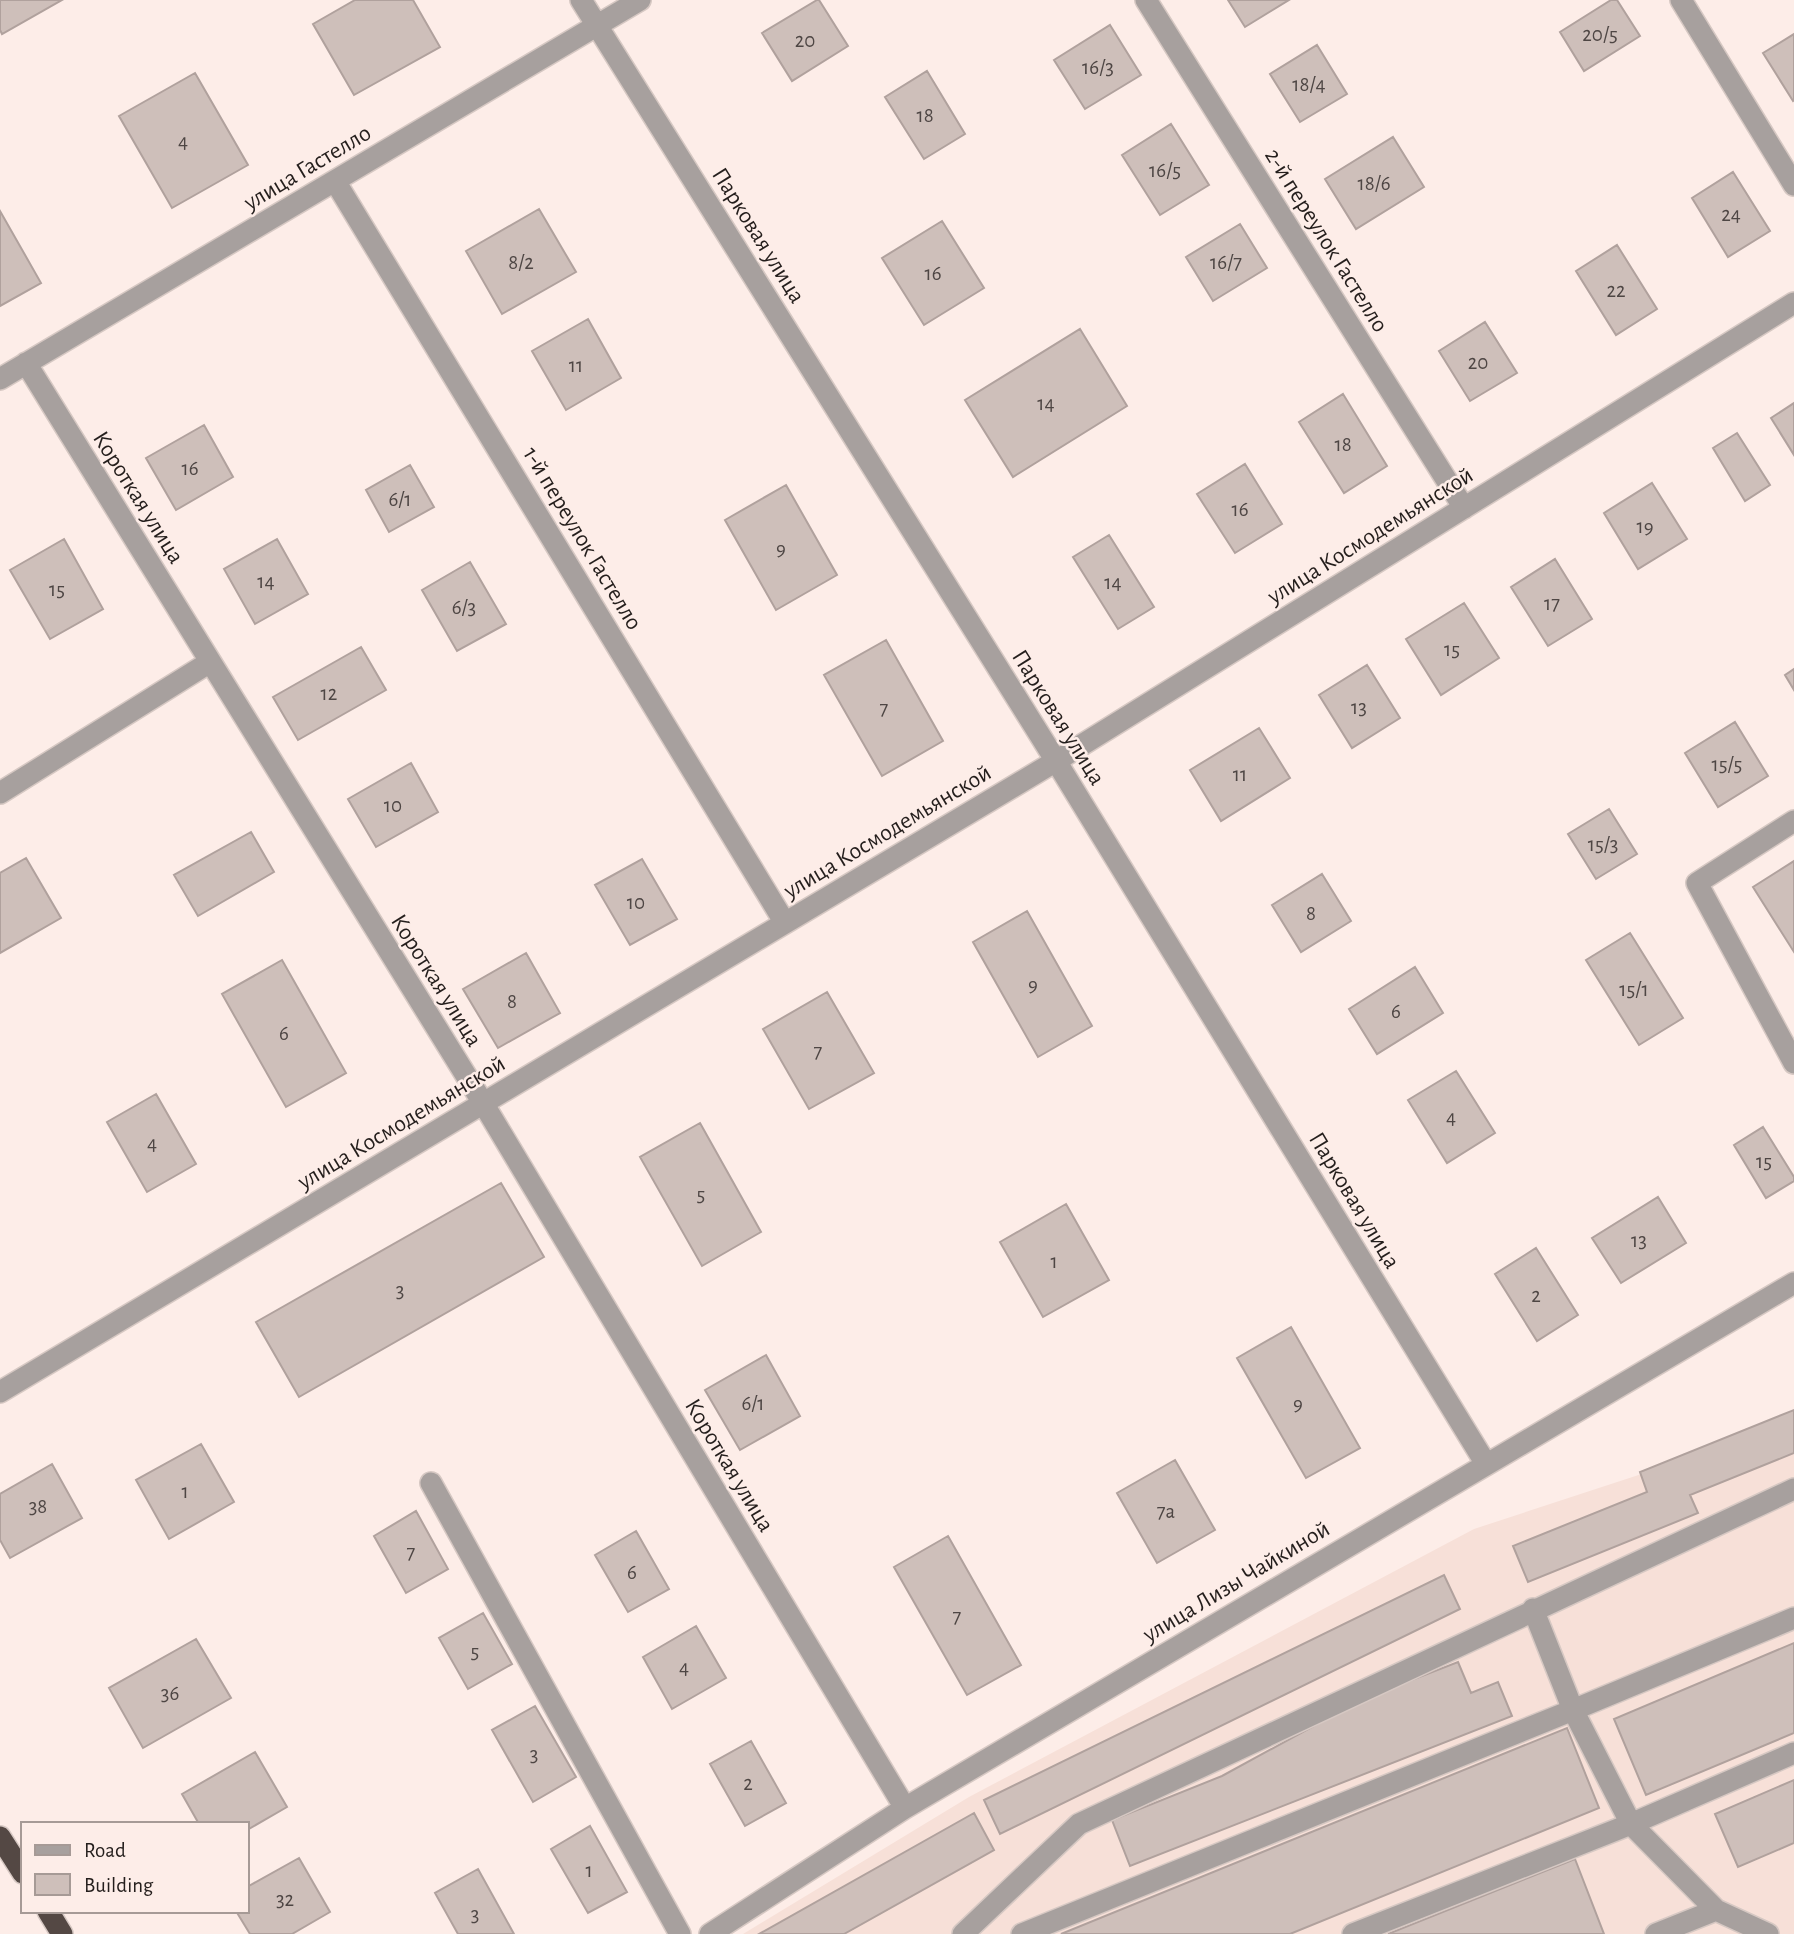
<svg xmlns="http://www.w3.org/2000/svg" width="1794" height="1934" font-family="'Alegreya Sans',sans-serif">
<style>
.built{fill:#f7e0d8}
.building{fill:#cebfba;stroke:#b0a19d;stroke-width:2}
.lines{fill:none;stroke-linecap:round;stroke-linejoin:round}
.minor-casing{stroke:#d6c8c3;stroke-width:24}
.highway-casing{stroke:#d6c8c3;stroke-width:24}
.minor{stroke:#a7a09e;stroke-width:21}
.highway{stroke:#544844;stroke-width:21}
.labels{text-anchor:middle;stroke-width:5;stroke-linejoin:round;paint-order:stroke}
.number-label{font-size:21px;fill:#4e4644}
.street-label{font-size:24px;fill:#241e1c;stroke:#fdede8}
</style>
<rect width="100%" height="100%" fill="#fdede8"/>
<!-- built -->
<path class="built" d="M1794,1412v522h-1051l226,-137 505,-268 192,-63z"/>
<!-- building -->
<path class="building" d="M0,0h62l-60,34 -2,-4z
M355,0h58l27,47 -86,48 -41,-71z
M817,0h2l29,46 -56,35 -30,-48z
M1228,0h61l-44,27z
M1611,0h6l23,36 -56,35 -24,-39z
M1110,25l31,50 -56,34 -31,-49z
M1794,34v66l-1,1 -30,-48z
M1317,45l30,49 -47,28 -30,-48z
M927,71l38,63 -41,25 -39,-62z
M195,73l53,92 -76,43 -53,-92z
M1171,124l38,61 -49,30 -38,-60z
M1393,137l31,50 -68,42 -31,-50z
M1733,172l37,59 -42,26 -36,-59z
M539,209l37,63 -74,42 -36,-63z
M0,211l41,72 -41,23z
M942,221l42,67 -60,37 -42,-67z
M1240,224l27,44 -54,33 -27,-44z
M1617,245l40,64 -41,26 -40,-64z
M588,319l33,59 -55,32 -34,-59z
M1485,322l32,51 -47,28 -31,-50z
M1080,329l47,77 -114,71 -48,-77z
M1343,394l44,72 -43,27 -45,-71z
M1794,403v52l-23,-37z
M204,425l29,52 -57,33 -30,-52z
M1737,433l33,52 -25,16 -32,-53z
M1245,464l37,60 -47,29 -38,-59z
M410,465l24,42 -45,25 -23,-42z
M1652,483l35,56 -49,30 -34,-56z
M786,485l51,90 -61,35 -51,-90z
M1109,535l45,72 -36,22 -45,-72z
M64,539l39,70 -53,30 -40,-69z
M277,539l31,55 -53,30 -31,-55z
M1555,559l37,60 -44,27 -37,-59z
M470,562l36,62 -49,27 -35,-61z
M1464,603l35,55 -58,37 -35,-56z
M886,640l57,101 -61,35 -58,-101z
M361,647l25,43 -88,50 -25,-43z
M1367,665l33,53 -48,30 -33,-53z
M1794,669v21l-9,-15z
M1735,722l33,54 -50,31 -33,-54z
M1259,728l31,50 -69,43 -31,-51z
M411,763l27,49 -62,35 -28,-48z
M1609,809l28,45 -41,25 -28,-45z
M251,832l23,40 -76,44 -24,-41z
M26,858l35,60 -61,35v-80z
M642,859l35,60 -47,26 -35,-60z
M1794,861v91l-41,-65z
M1322,874l29,47 -50,31 -29,-47z
M1027,911l65,115 -54,31 -65,-115z
M1630,933l53,85 -44,27 -53,-85z
M526,953l34,60 -62,35 -35,-59z
M282,960l64,113 -60,34 -64,-113z
M1415,967l28,46 -66,41 -28,-45z
M827,992l47,81 -65,36 -46,-80z
M1456,1071l39,62 -48,30 -39,-63z
M156,1094l40,70 -49,28 -40,-70z
M700,1123l61,109 -59,34 -62,-109z
M1763,1127l31,50v4l-28,17 -32,-53z
M501,1183l43,74 -245,140 -43,-75z
M1658,1197l28,46 -65,40 -29,-45z
M1066,1204l43,76 -66,37 -43,-75z
M1536,1248l42,67 -41,26 -42,-67z
M1291,1327l69,121 -54,30 -69,-120z
M766,1355l34,61 -60,34 -35,-60z
M1794,1410v43l-104,42 8,18 -170,69 -15,-36 134,-54 -7,-20z
M201,1444l33,58 -65,37 -33,-59z
M1175,1460l40,70 -58,33 -40,-70z
M52,1464l30,54 -72,40 -10,-18v-46z
M416,1511l32,58 -42,24 -32,-57z
M636,1531l33,58 -41,23 -33,-57z
M948,1536l73,129 -54,30 -73,-128z
M1444,1575l16,34 -460,225 -16,-34z
M483,1613l29,51 -44,25 -29,-51z
M696,1626l30,52 -54,31 -29,-52z
M196,1639l35,59 -88,50 -34,-60z
M1794,1643v90l-148,62 -32,-76z
M1458,1662l13,31 27,-11 14,34 -382,150 -18,-46 110,-44 143,-78z
M535,1706l41,71 -43,25 -41,-72z
M1567,1728l32,80 -309,126h-229z
M751,1741l35,62 -41,23 -35,-62z
M255,1752l32,55 -40,23v-6h-48l-17,-30z
M1794,1780v63l-56,24 -23,-53z
M974,1813l20,37 -150,84h-85z
M590,1826l37,66 -39,21 -37,-64z
M299,1858l31,54 -38,22h-42l-14,-23h11v-24z
M1575,1859l29,75h-216z
M478,1869l36,65h-56l-23,-41z"/>
<g class="lines">
<!-- minor casing -->
<g class="minor-casing">
<path id="minor" d="M581,0l475,761 430,703
M1146,0l318,508
M1681,0l113,185
M335,181l450,742
M26,363l457,740 422,705
M0,379l640,-379
M0,793l210,-131
M1794,821l-97,62 97,180
M0,1392l1056,-631 738,-458
M431,1483l249,451
M1533,1609l40,101 58,114 85,86 52,24
M710,1934l195,-126 889,-525
M963,1934l116,-110 715,-335
M1022,1934l551,-224 221,-92
M1353,1934l278,-110 163,-71
M1656,1934l60,-24"/>
</g>
<!-- highway casing -->
<g class="highway-casing">
<path id="highway" d="M0,1837l23,36
M48,1911l14,23"/>
</g>
<!-- minor -->
<use href="#minor" class="minor"/>
<!-- highway -->
<use href="#highway" class="highway"/>
</g>
<g class="labels">
<!-- number labels -->
<g class="number-label">
<text x="1600" y="41">20/5</text>
<text x="805" y="47">20</text>
<text x="1098" y="74">16/3</text>
<text x="1309" y="91">18/4</text>
<text x="925" y="122">18</text>
<text x="183" y="148">4</text>
<text x="1165" y="177">16/5</text>
<text x="1374" y="190">18/6</text>
<text x="1731" y="221">24</text>
<text x="521" y="269">8/2</text>
<text x="1226" y="269">16/7</text>
<text x="933" y="280">16</text>
<text x="1616" y="297">22</text>
<text x="1478" y="369">20</text>
<text x="576" y="372">11</text>
<text x="1046" y="410">14</text>
<text x="1343" y="451">18</text>
<text x="190" y="475">16</text>
<text x="400" y="506">6/1</text>
<text x="1240" y="516">16</text>
<text x="1645" y="533">19</text>
<text x="781" y="555">9</text>
<text x="266" y="588">14</text>
<text x="1113" y="589">14</text>
<text x="57" y="596">15</text>
<text x="1552" y="610">17</text>
<text x="464" y="614">6/3</text>
<text x="1452" y="656">15</text>
<text x="329" y="700">12</text>
<text x="1359" y="714">13</text>
<text x="884" y="715">7</text>
<text x="1727" y="771">15/5</text>
<text x="1240" y="781">11</text>
<text x="393" y="812">10</text>
<text x="1603" y="851">15/3</text>
<text x="636" y="909">10</text>
<text x="1311" y="920">8</text>
<text x="1033" y="991">9</text>
<text x="1634" y="996">15/1</text>
<text x="512" y="1008">8</text>
<text x="1396" y="1018">6</text>
<text x="284" y="1040">6</text>
<text x="818" y="1058">7</text>
<text x="1451" y="1124">4</text>
<text x="152" y="1150">4</text>
<text x="1764" y="1168">15</text>
<text x="701" y="1201">5</text>
<text x="1639" y="1247">13</text>
<text x="1054" y="1268">1</text>
<text x="400" y="1297">3</text>
<text x="1536" y="1302">2</text>
<text x="753" y="1410">6/1</text>
<text x="1298" y="1410">9</text>
<text x="185" y="1498">1</text>
<text x="38" y="1513">38</text>
<text x="1166" y="1518">7а</text>
<text x="411" y="1559">7</text>
<text x="632" y="1579">6</text>
<text x="957" y="1623">7</text>
<text x="475" y="1658">5</text>
<text x="684" y="1674">4</text>
<text x="170" y="1700">36</text>
<text x="534" y="1761">3</text>
<text x="748" y="1790">2</text>
<text x="589" y="1877">1</text>
<text x="285" y="1906">32</text>
<text x="475" y="1921">3</text>
</g>
<!-- street labels -->
<g class="street-label">
<text transform="translate(307 167) rotate(-31)" y="8">улица Гастелло</text>
<text transform="translate(759 235) rotate(58)" y="8">Парковая улица</text>
<text transform="translate(1327 240) rotate(58)" y="8">2-й переулок Гастелло</text>
<text transform="translate(139 497) rotate(58)" y="8">Короткая улица</text>
<text transform="translate(1370 535) rotate(-32)" y="8">улица Космодемьянской</text>
<text transform="translate(583 538) rotate(59)" y="8">1-й переулок Гастелло</text>
<text transform="translate(1059 717) rotate(58)" y="8">Парковая улица</text>
<text transform="translate(887 831) rotate(-31)" y="8">улица Космодемьянской</text>
<text transform="translate(437 980) rotate(58)" y="8">Короткая улица</text>
<text transform="translate(401 1122) rotate(-31)" y="8">улица Космодемьянской</text>
<text transform="translate(1355 1200) rotate(59)" y="8">Парковая улица</text>
<text transform="translate(730 1465) rotate(59)" y="8">Короткая улица</text>
<text transform="translate(1236 1581) rotate(-31)" y="8">улица Лизы Чайкиной</text>
</g>
</g>
<!-- legend -->
<rect x="21" y="1822" width="228" height="91" fill="#fdede8" stroke="#a69a96" stroke-width="2"/>
<rect x="35" y="1845" width="35" height="10" fill="#a7a09e" stroke="#a69a96" stroke-width="2"/>
<text x="84" y="1857" font-size="21" fill="#241e1c">Road</text>
<rect x="35" y="1874" width="35" height="21" fill="#cebfba" stroke="#a69a96" stroke-width="2"/>
<text x="84" y="1892" font-size="21" fill="#241e1c">Building</text>
</svg>
